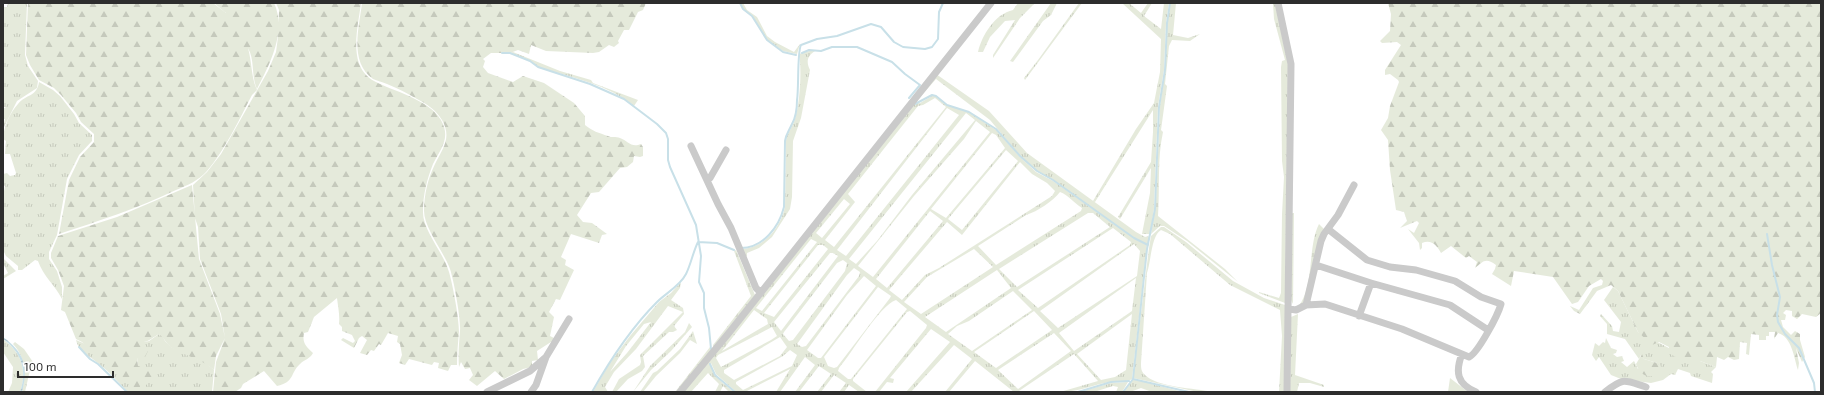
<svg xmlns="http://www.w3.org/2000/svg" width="1824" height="395" font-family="'Exo 2',sans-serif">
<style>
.grass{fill:url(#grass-tufts);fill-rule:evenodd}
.forest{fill:url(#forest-firs)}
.water{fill:url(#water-ripples)}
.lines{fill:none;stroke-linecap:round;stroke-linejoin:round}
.stream{stroke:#c8e0e8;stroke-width:2}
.minor{stroke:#cacaca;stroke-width:7}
</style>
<defs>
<pattern id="grass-tufts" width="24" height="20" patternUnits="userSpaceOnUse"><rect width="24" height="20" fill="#e5eadb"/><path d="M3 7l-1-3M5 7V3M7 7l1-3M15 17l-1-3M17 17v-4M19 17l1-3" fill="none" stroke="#c5c9bc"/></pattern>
<pattern id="forest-firs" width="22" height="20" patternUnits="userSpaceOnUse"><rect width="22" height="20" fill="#e5eadb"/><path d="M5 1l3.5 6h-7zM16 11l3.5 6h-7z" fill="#c5c9bc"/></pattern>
<pattern id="water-ripples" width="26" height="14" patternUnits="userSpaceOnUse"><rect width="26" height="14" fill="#c8e0e8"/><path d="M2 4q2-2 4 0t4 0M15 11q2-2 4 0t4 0" fill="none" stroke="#acc0c7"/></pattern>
</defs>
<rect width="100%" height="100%" fill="#fff"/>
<!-- grass -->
<path class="grass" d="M8,3h19l-2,52 3,11 10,15 -1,7 -20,13 -13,26h-1l2,-8h-2v-10l3,-2h-3v-100h4z
M740,3h3l4,7 10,7 10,19 8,6 19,10 6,-8 -3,10 -14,-3 -16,-11 -15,-25 -9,-6z
M1018,3h17l-15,15 -27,40v-3l22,-35 -10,1 -15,16 -7,15h-5c4,-17 17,-38 35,-42z
M1051,3h6l-6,12 -8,6 -30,41 -3,-1z
M1079,3h3l-57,77 -1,-2 14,-18z
M1122,3h7l12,10 7,-10h4l-8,13 17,13 3,-26h5l-3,20 -2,47 -6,36 -4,103 -4,25h-8l8,-41 1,-25 -31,51 -2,-2 33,-55 2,-30v-22l-58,92 -2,-1 43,-72 18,-26 6,-31 1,-33z
M1170,3h6l-3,32 15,3 12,-4 -10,7 -18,-1 -3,6 -4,38 2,2 -6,44 2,2c-6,27 -3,56 -5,84l67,53 13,13 -51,-41 -23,-15h-4l-9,8 5,-34 4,-94 5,-36 2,-47z
M1273,3h2l13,61 -3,239 -26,-10v-1l20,6 2,-5 1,-79 2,-37 -2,-16 -1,-94 1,-6 3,-1 -11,-41z
M809,51h6c-8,5 -9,11 -5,19l-9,48 -8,23 -1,56 -2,12 -18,28 -13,11 -12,5v4l-7,-8c23,0 40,-20 45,-42l1,-66c1,-9 7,-14 9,-22 5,-17 7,-49 4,-65z
M513,52l47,19 31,9 2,3 45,17 -4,6c-25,-21 -63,-29 -94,-38 -4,-2 -6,-5 -10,-7 -6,-3 -14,-5 -20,-8z
M936,74l53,37 38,42 109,79 9,5 5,-1 -2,9 -14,-7 -81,-58 -16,-9 -17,-15 -30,-36 -54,-41 -21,24h5l12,-7h4l11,9 22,7 27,18 23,26 17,16 17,9 81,57 13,7 -15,134c-6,4 -15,1 -22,3 -18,3 -32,10 -50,10l38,-11 -24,-27 -55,37 1,1h-6l-39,-31 -26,31h-4l27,-33 -18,-14 -43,47h-5l44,-50 -19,-13 -41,49 4,1 -1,4 -6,-1 -8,10h-4l51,-64 1,-3 -17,-14 -3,1 -54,67v2l14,11h-8l-10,-7 -5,7h-5l7,-9 -12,-8 -13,17h-4l14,-18 -12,-8 -20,26h-4l20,-27 -10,-8 -25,35h-4l14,-23 -45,23h-9l-20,-18 -5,-11c-1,12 14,21 23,29h-5l-6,-6 -3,6h-5l4,-8 -11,-11 -17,19h-8zM935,98l11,9 -112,140 -9,-7 30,-38 -7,-8 70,-88 5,-1zM947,108l12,7 -113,141 -9,-6zM966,113l9,7 -63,75 -35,46 -21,23 -7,-5zM976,121l14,11 -117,145 -15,-11 56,-70 50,-57zM992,133l4,2 9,13 -59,70 -15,-9zM1006,150l12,11 -56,69 -14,-11zM1020,162l12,12 15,9 8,8 -3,5 -113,72 -14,7 -23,25 -13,-10 58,-68 15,13zM1060,192c8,3 14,11 22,16l-1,3 -85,54 -18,-19 48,-31c12,-4 26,-13 34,-23zM844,199l6,5 -28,34 -6,-5zM930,211l13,10 -56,67 -11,-9zM1088,213h5l17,14 -93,60 -18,-18zM1113,228l18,14 -1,3 -92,63 -20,-18zM811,239l6,3 -55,69 -6,-3zM1134,244l6,7 -3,25 -79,52 -18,-17zM818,245h5l5,4 -54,68 -10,-4zM974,249l19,18 -72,47 -17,-12 23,-25zM830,253h3l5,3 -57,75 -7,-9zM843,260l4,3 -2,8 -52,69 -4,1 -6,-7 1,-2 53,-69zM854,268l6,4 -1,4 -53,70 -4,1 -5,-3 50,-69zM997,270l14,18 -65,44 -21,-15zM864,276l12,10 -55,72h-3l-11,-8 40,-55zM1136,278l-4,33 -58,40 -15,-18zM878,287l13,9 -1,2 -53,69 -3,1 -6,-2 -4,-9zM1013,291l19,19 -60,41 -24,-17 9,-8 12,-5zM896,300l11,9 -56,70h-3l-10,-8 1,-3c13,-15 40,-62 57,-68zM754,310l13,9 1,5 -46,27zM1034,311l18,19 -56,38 -22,-16zM1132,314l-6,56 -11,7 -14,3 -24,-26zM772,327l5,9 -6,4 -50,27 -5,-9 2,-3zM1054,333l17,18 -53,38 -20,-19zM780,337l7,10 -7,9 -46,24 -10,-7v-3zM790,350l7,5 -5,11 -49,24 -7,-6v-2l47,-26z
M39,82l14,8 7,6 14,18 5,9 13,12v6l-13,14 -12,24 -10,56 -8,17v7l8,12 5,16v12c-7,-14 -19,-23 -24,-38l-3,-1 -13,10h-4v-4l-12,-10 -3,-6 1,-18 -1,-36 2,-10 -2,-1v-11l4,-1 3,3 5,-1 1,-2 -6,-19h-5l1,-13 -3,-2c0,-10 7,-27 15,-35 8,-10 19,-7 21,-22z
M1292,213h2l-1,91 -2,-4z
M1319,224l6,6 -21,73 -6,4c17,-21 9,-59 21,-83z
M1161,227h3l22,15 47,39 31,17 24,8 -4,86h-5l3,-56 -2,-26 -50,-25 -60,-51 -9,-4c-10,6 -10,32 -14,43l-6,90c0,4 0,8 3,11 13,14 51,14 69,18h-15l-65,-14 16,-130 2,-12z
M736,250l19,45 -42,53v-3l38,-49 -17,-45z
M3,258l13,13 -13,8v-3l5,-3 -5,-10z
M681,282l-1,6 -9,12 12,8 1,6 -10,12 3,4 -4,2h-4l-26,24 2,11 -3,4 -14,8 -12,13h-4l7,-13 21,-14 1,-3 -1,-7 43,-43 -15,-6 -32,43 -22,23 -9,15 3,5h-15l16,-28 21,-28 29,-34 12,-9zM651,322l-24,31 -17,19 16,-26 18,-22z
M1613,287l5,4 20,41 56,29h6l16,6 -5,5 2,2 -1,9 -21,-7 -1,-3 -12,-4 -3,6 -4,-1 -8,6 -12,3 -30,-4 -10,-4 -12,-18 -3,4 -4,-6 3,-12 4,3 4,-4 2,1 1,-5 5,10 6,2 -1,3 -3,1 4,3 5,-1 2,5 -3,1 6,5 7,-6 4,8 19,-6 -13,-4 -3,-4 -2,4 -14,-20 -18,-5v-10l-7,-8 1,-2 11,12 1,5 6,1 2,-10 -17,-22z
M1298,314l-3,61 29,10v2l-14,-4h-11l-2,9h-7l1,-75z
M689,323l3,4 -21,24 -20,19 -18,22 17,-26 35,-34z
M693,331l4,13 -7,-4 -10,13 -24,23 -13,16h-3l13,-19 4,-2 23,-22z
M159,334l3,1 3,6 6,6 35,16 8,7 -2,22h-84c-9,-9 -18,-20 -29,-28 -8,-7 -21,-13 -23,-24l62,26 -1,-9 7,-15 5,-1z
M3,339c18,13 25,31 17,53h-12l4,-9 1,-16 -10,-15z
M15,342l9,7 11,16 -5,5 -5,22h-3c4,-16 3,-36 -9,-48z
M710,347l1,4 -33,41h-3z
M1450,378l18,14h-20z
M1133,379l46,12v1h-27l-11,-4 -11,4h-7z
M1128,382l-6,10h-6l2,-5 -5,-1 -19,6h-14l31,-9z"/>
<!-- forest -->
<path class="forest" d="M28,3h185l13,10 -12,-10h60c13,28 -4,61 -17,86 -6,-13 -2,-29 -9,-41 4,14 3,29 9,42l-5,5c-13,25 -27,55 -45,76 -9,10 -19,14 -31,19 -38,18 -77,31 -117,44l10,-54 11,-23 14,-15v-8l-13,-12 -5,-9 -15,-18 -7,-7 -15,-8 -9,-15 -4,-10z
M276,3h85c-3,25 -14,63 13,78 13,7 28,11 41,18 10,5 20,11 26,21 10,18 0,28 -8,44 -6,15 -10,31 -10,47 -1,19 21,42 26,61 4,14 10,46 10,60 -1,11 -2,21 -2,33h-6l-3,6 -10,-3 1,-5 -5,-1 -2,3 -23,-6 -4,6 -6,-2 3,-8 -2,-11 -3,-2 1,-6 -10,-3 -7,12 -2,-1 -5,7 -3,-1 -4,5 -7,-2 7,-13 -5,-4 -3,2 -5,10 -13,-8 2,-2 10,5 2,-2 -3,-6 -10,-4v-4l-3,-3c1,-9 -1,-17 -2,-26l-23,19 -6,15 -4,1c-2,10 2,13 9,20 -3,6 -8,6 -13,11 -10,9 -5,18 -23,22l-13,-15 -21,13 -2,4 -6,4h-22l3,-30 9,-24 -4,-24 -21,-55 -2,-32 -3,-9 -2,-33 14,-13 14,-18 47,-83 8,-19 2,-15 1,-27z
M362,3h284l-3,7 -5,2 -9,18h-5l-6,11 1,2 -5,4 -5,-2 -10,7 -6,1 -47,-2 -15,-6 -2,9 -11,-4 -8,3h-19l-8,6 2,2 -2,6 5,6 25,9 10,-6 21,7 30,20 11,13v9c7,6 14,8 23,11 3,2 8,0 12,2 8,3 11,10 21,6l2,3v9l-3,1 -6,-1 -1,6 -6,5 -7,1 -21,24 -8,1 -14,22 6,7 9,1 15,11 -5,1 -3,8 -28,-9 -10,23 5,3 -1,5 9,5 -14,30 -4,-1 -7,13 5,5 -4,19 6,3 -3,4 -2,-1 -14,9 1,9 -6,1v6l-9,2 -19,10 -9,-8 -18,15 -8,-6 4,-5 -3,-7 -5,1 -4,-7 -2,5c-1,-12 0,-24 1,-36 1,-12 -6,-50 -10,-62 -6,-17 -26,-41 -26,-58 0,-16 4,-33 11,-47 8,-16 17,-26 7,-44 -6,-10 -15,-16 -25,-21 -10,-6 -20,-11 -30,-15 -4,-2 -10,-3 -14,-5 -24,-17 -14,-51 -11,-76z
M1388,3h433v310l-5,4 -14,-3 -5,5 -5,-3v-5l-6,-1 -3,3 3,2 -1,5h-4l2,7 8,8 4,-4 5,3v6l5,17 -3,5 -6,-14 3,15 -1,7c-4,-12 -6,-33 -20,-37l-4,6 1,-7h-6v4h-3v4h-7v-5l-8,-1 -2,21 -3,-1 1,-11 -7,-1 -1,17 -5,1 -6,-3 -4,3 -7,-3 -1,10 -16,-6h-6l-2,3 -9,-2 -15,-10 1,-5 -10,-5 -7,3 -14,-13 -20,-41 -7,-6 -14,6 -17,23 -6,-3 -4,-5 9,4 14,-22 9,-3 1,-4 -2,-2 -12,7 -11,16 -6,2 -19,-27 -39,-6 -3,15 -19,-12 3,-5 1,-4c-11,-8 -13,-3 -21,3l2,-6 -8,-6 -3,2 -15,-12 -10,7c-4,-7 -9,-14 -19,-10v5l-2,2 -1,-7 -11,-14 6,4 5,-10 -2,-2 -17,7 7,-7 -3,-9 -8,-2 -6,-40 -2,-30 -7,-10 7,-12 2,-12 9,-24 -1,-2 -8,-6 -5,1v-5l16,-25 -4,-3 -15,1 -2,-2 10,-10 1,-17z
M192,185l7,74 21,55 5,24 -9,18 -2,14c-12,-11 -29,-14 -42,-22 -6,-4 -8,-11 -13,-14 -6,3 -9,7 -15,8v3l4,6 -4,8 -7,-1 1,8 12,4v4l4,3 -9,9 -4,-1 -4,6 -55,-49 -6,-3 -11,-27 -4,-2 3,-24 -6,-16 -7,-12v-5l7,-17 59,-19z
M1642,354l2,5 13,4 4,3c-6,16 -20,12 -25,-2z"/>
<!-- water -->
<path class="water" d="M3,337c21,15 26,30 19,55h-2c8,-22 1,-40 -17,-53z"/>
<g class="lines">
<!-- stream -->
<path class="stream" d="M740,3l3,6 9,7 15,24 16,12 13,3
M502,53h8l20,8 8,6 52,17 34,15 33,25 9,9 2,6v21l2,7 26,58 5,31 -2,26 5,11v15l5,20 2,21
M802,53l7,-3 12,1 11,-4h25l35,15 13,12 15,11 -11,13
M915,104l17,-9 4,1 11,9 22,7 27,17 24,27 17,15 16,9 81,58 14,7
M1767,234l5,31 8,32 -3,18 1,7 7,12 14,14 15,35 1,9
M741,248c22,0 38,-21 43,-41l1,-66c1,-7 4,-10 7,-17 4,-7 5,-16 5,-24 2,-12 0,-48 4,-55l16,-6 20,-3 34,-12 10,3 13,15 9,5 22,2 7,-2 6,-8 1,-27 4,-9
M79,347l11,12 8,5 29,28
M710,364l5,11 20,17
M1133,379l56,13
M592,392c18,-32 39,-64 65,-90 9,-9 23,-16 29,-28 5,-10 7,-22 12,-32l19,1 17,7
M1078,392l33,-10 18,-1
M1123,392l10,-13 14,-130 8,-40 4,-102 6,-37 2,-47 3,-20"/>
<!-- minor -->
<path class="minor" d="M1278,3l13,61 -4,328
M691,146l27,58 13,24 25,60 4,4
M707,179l3,-1 16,-28
M1316,265l55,18 79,22 38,25
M1306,305l19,-1 77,25 67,28c9,-4 29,-42 32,-53l-20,-7 -26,-16 -39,-11 -26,-3 -23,-7 -39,-31
M1289,309l7,1 10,-5 15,-64 3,-7 14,-19 16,-30
M1359,316l12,-33
M1462,354c-7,18 -5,30 14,38
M487,392l43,-21 15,-13
M531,392l5,-7 10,-28 23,-38
M680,392l48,-58 263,-331
M1605,392c19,-15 19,-12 41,-5"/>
</g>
<!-- border -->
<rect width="1824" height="395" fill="none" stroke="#2d2d2d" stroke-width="8"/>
<!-- scale -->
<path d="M18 371v6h95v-6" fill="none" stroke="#2d2d2d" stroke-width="2"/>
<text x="24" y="371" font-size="12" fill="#2d2d2d" stroke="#ffffff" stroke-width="3" paint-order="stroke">100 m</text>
</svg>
